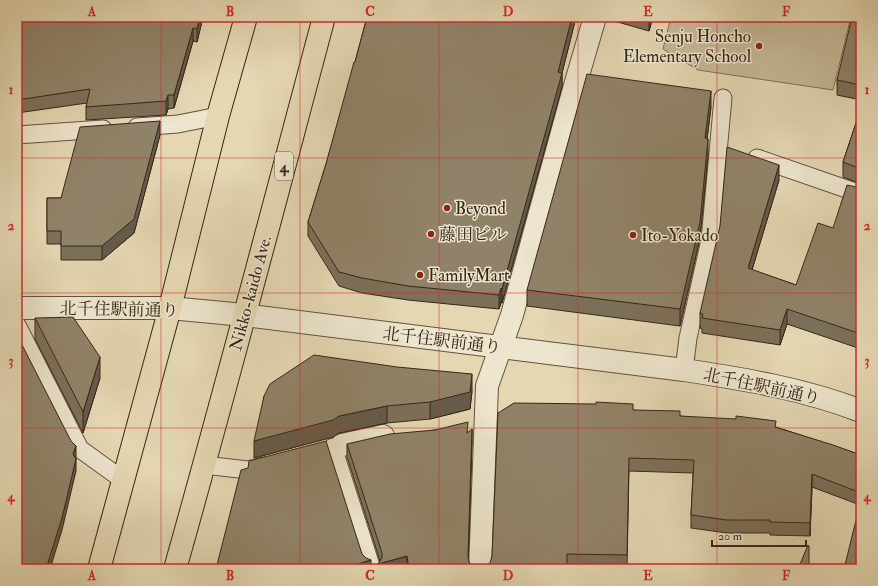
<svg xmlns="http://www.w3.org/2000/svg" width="878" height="586" font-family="'IM FELL Double Pica','Noto Serif JP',serif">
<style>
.pitch{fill:#c6b998;stroke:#7e7058}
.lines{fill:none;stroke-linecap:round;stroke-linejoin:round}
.service-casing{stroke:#62523e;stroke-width:19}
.minor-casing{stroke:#62523e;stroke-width:24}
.tertiary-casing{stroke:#62523e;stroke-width:24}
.trunk-casing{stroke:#362618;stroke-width:24}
.service{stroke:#ede5cd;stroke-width:17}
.minor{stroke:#ede5cd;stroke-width:22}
.tertiary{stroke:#ede5cd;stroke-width:22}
.trunk{stroke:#e4d7b2;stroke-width:22}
.wall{fill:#7c7059;stroke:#362618}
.shaded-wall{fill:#655b49;stroke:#362618}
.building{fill:#908268;stroke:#362618}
.grid{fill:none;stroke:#d62828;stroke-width:1;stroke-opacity:0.55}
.poi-dot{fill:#8f2418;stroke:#ede5cd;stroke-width:1.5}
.labels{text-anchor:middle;stroke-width:3;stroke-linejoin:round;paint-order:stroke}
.shield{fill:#ede5cd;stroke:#6d5f4e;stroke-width:1}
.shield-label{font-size:16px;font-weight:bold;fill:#362618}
.poi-label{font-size:17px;fill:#362618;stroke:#ede5cd;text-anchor:start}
.street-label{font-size:17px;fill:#362618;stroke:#ede5cd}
.neatline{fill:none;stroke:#d62828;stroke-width:1.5}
.grid-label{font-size:13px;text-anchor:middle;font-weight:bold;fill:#d62828}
</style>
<rect width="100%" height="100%" fill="#e4d7b2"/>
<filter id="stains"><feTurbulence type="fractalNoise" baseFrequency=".005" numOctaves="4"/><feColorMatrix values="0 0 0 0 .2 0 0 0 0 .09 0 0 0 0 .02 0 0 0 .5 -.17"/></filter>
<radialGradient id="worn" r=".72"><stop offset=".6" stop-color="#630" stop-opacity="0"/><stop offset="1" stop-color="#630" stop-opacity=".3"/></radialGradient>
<!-- pitch -->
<path class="pitch" d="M671,17h180l-18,73 -135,-20 -35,-21z"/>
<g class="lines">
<!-- service casing -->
<g class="service-casing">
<path id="service" d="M137,127l41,-3 40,-8
M17,135l86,-6
M757,158l104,36
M17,325l63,124 43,31
M684,370l4,-32 22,-98 13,-142
M333,447l39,122
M204,465l44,5 16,-4"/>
</g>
<!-- minor casing -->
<g class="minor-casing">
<path id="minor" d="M342,445l41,-9
M480,569l7,-183 25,-71 62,-226 21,-72"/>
</g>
<!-- tertiary casing -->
<g class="tertiary-casing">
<path id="tertiary" d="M17,308h153l74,7 440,55c60,9 120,19 177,41"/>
</g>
<!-- trunk casing -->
<g class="trunk-casing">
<path id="trunk" d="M99,569l71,-261 48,-192 28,-99
M175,569c52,-184 100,-368 149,-552"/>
</g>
<!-- service -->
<use href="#service" class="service"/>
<!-- minor -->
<use href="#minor" class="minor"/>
<!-- tertiary -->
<use href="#tertiary" class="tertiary"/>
<!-- trunk -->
<use href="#trunk" class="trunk"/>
</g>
<!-- wall -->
<path class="wall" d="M17,17h186l-6,25 -4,-1 -19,67 -6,1 -2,6 -80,5v-13l1,-4 -70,10z
M367,17h209l-14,56v14l-60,216h-1l-2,6 -91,-9 -46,-7 -23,-7 -31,-50v-14l18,-58 29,-102z
M607,17h46l-4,14 -42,-12z
M861,17v83l-24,-5v-15z
M711,107l-4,32 1,17 -8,82 -20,88 -153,-20v-16z
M861,108v76l-18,-7v-15z
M160,135l-26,98 -32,27h-41v-16h-14v-46h14z
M779,180l-27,90 44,15 37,-57 28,-40v161l-74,-25 -7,21 -78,-12v-4l-2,-1v-15z
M35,318l65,60 -17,55 -48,-94z
M472,391l-2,18 -40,10 -43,4 -48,10 -6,4 -79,21 10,-62z
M633,410l47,6 96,11 85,28v114l-1,-64 -48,-18 -2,49 -40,-1v-2h-43l-36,-5v-13l2,-42 -64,-2 -2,97 -60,-1v2h-189l2,-8 -33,-104v-13l88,-14 33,2 4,10 -4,116 1,4 4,4 6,2 6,-1 5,-4z"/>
<!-- shaded-wall -->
<path class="shaded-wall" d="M200,17h3l-6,25v-13z
M572,17h4l-14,56v14l-60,216v-14z
M649,17h4l-4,14z
M193,28v13l-19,67v-13z
M711,91v16l-6,47v-16z
M168,95v14l-2,6v-14z
M160,121v14l-26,98 -32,27v-14z
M708,139v17l-8,82 -20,88v-17z
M779,165v15l-31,103v-15z
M501,288v15l-2,6v-14z
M787,309v15l-7,21v-15z
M100,357v21l-17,55v-21z
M472,374v17l-2,18 -40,10v-17z
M387,406v17l-48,10 -6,4 -79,21v-17l85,-25z
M472,429v13l-4,127v-13z
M76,446v12l-3,8v-12z
M76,459v12l-14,59 -12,39h-4z
M812,474v13l-2,49v-13z
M407,556v13h-29v-5z
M371,560v9h-20v-3z"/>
<!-- building -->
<path class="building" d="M17,17h183l-3,12 -4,-1 -19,67h-6l-2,6 -80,6 4,-18 -73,11z
M367,17h205l-14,55 4,1 -60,216 -1,-1 -2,7 -91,-9 -46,-8 -23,-6 -31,-50 18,-58 28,-102h1z
M852,17h9v68l-24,-5z
M587,74l124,17 -6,47 3,1 -8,83 -20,87 -153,-19z
M861,108v61l-18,-7z
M160,121l-26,98 -32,27h-41v-15h-14v-33h14l19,-71z
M727,147l52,18 -31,103 48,17 22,-62 15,5 14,-43 14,3v146l-74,-25 -7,21 -78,-12 1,-4 -3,-1 20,-87z
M73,317l27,40 -17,55 -48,-94z
M17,335l54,106 5,5 -3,8 3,5 -14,59 -16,51h-29z
M314,355l83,12 75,7 -2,18 -40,10 -43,4 -48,10 -6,4 -79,21 10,-45 6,-12z
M596,402l37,2v6l47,1v5l56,3v-3l40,5 -1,6 58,18 28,10v38l-49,-19 -2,49 -40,-1v-2h-43l-36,-5 3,-55 -65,-2 -2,97 -60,-1v15h-158l-2,-13 -29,8 4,-6v-5l-35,-109 43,-10 45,-4 33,-8 -1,11 5,-4 -4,127 1,6 4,4 6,2 6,-1 5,-4 2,-7 6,-143 16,-10 82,1z
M326,441l36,113 4,4 5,2 -20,6 1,3h-136l25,-99 7,-2 1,-7z
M861,500v69h-17z
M808,545l1,1v23h-11z"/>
<!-- grid -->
<path class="grid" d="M161,17v552M300,17v552M439,17v552M578,17v552M717,17v552M17,158h844M17,293h844M17,428h844"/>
<!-- markers -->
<g class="poi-dot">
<circle cx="759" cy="46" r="4"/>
<circle cx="447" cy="208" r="4"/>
<circle cx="431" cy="234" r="4"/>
<circle cx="633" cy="235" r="4"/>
<circle cx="420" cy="275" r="4"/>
</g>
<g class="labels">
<!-- shield labels -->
<rect class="shield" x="275" y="152" width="18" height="28" rx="3"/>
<g class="shield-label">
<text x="284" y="172">4</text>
</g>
<!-- poi labels -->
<g class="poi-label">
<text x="751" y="42" text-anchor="end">Senju Honcho<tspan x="751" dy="20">Elementary School</tspan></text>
<text x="455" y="214">Beyond</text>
<text x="439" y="240">藤田ビル</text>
<text x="641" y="241">Ito-Yokado</text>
<text x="428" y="281">FamilyMart</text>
</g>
<!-- street labels -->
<g class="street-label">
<text transform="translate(250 293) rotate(-75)" y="6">Nikko-kaido Ave.</text>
<text transform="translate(119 309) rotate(1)" y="6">北千住駅前通り</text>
<text transform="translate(442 340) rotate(7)" y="6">北千住駅前通り</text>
<text transform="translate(762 386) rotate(12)" y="6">北千住駅前通り</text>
</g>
</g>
<!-- margin -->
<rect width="878" height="586" fill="none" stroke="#e4d7b2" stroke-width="44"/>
<!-- scale -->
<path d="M712 540v6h94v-6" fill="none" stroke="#362618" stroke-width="2"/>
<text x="718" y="540" font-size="12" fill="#362618" stroke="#ede5cd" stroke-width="3" paint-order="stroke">20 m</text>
<rect x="22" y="22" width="834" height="542" class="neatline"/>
<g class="grid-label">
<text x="92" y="16">A</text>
<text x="230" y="16">B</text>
<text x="370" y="16">C</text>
<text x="508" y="16">D</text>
<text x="648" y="16">E</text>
<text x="786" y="16">F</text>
<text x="11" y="94">1</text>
<text x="867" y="94">1</text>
<text x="11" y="230">2</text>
<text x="867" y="230">2</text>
<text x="11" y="365">3</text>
<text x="867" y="365">3</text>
<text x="11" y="501">4</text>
<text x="867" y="501">4</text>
<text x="92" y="580">A</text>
<text x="230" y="580">B</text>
<text x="370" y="580">C</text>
<text x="508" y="580">D</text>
<text x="648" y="580">E</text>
<text x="786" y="580">F</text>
</g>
<rect width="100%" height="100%" filter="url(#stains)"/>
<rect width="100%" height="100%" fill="url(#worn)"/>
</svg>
